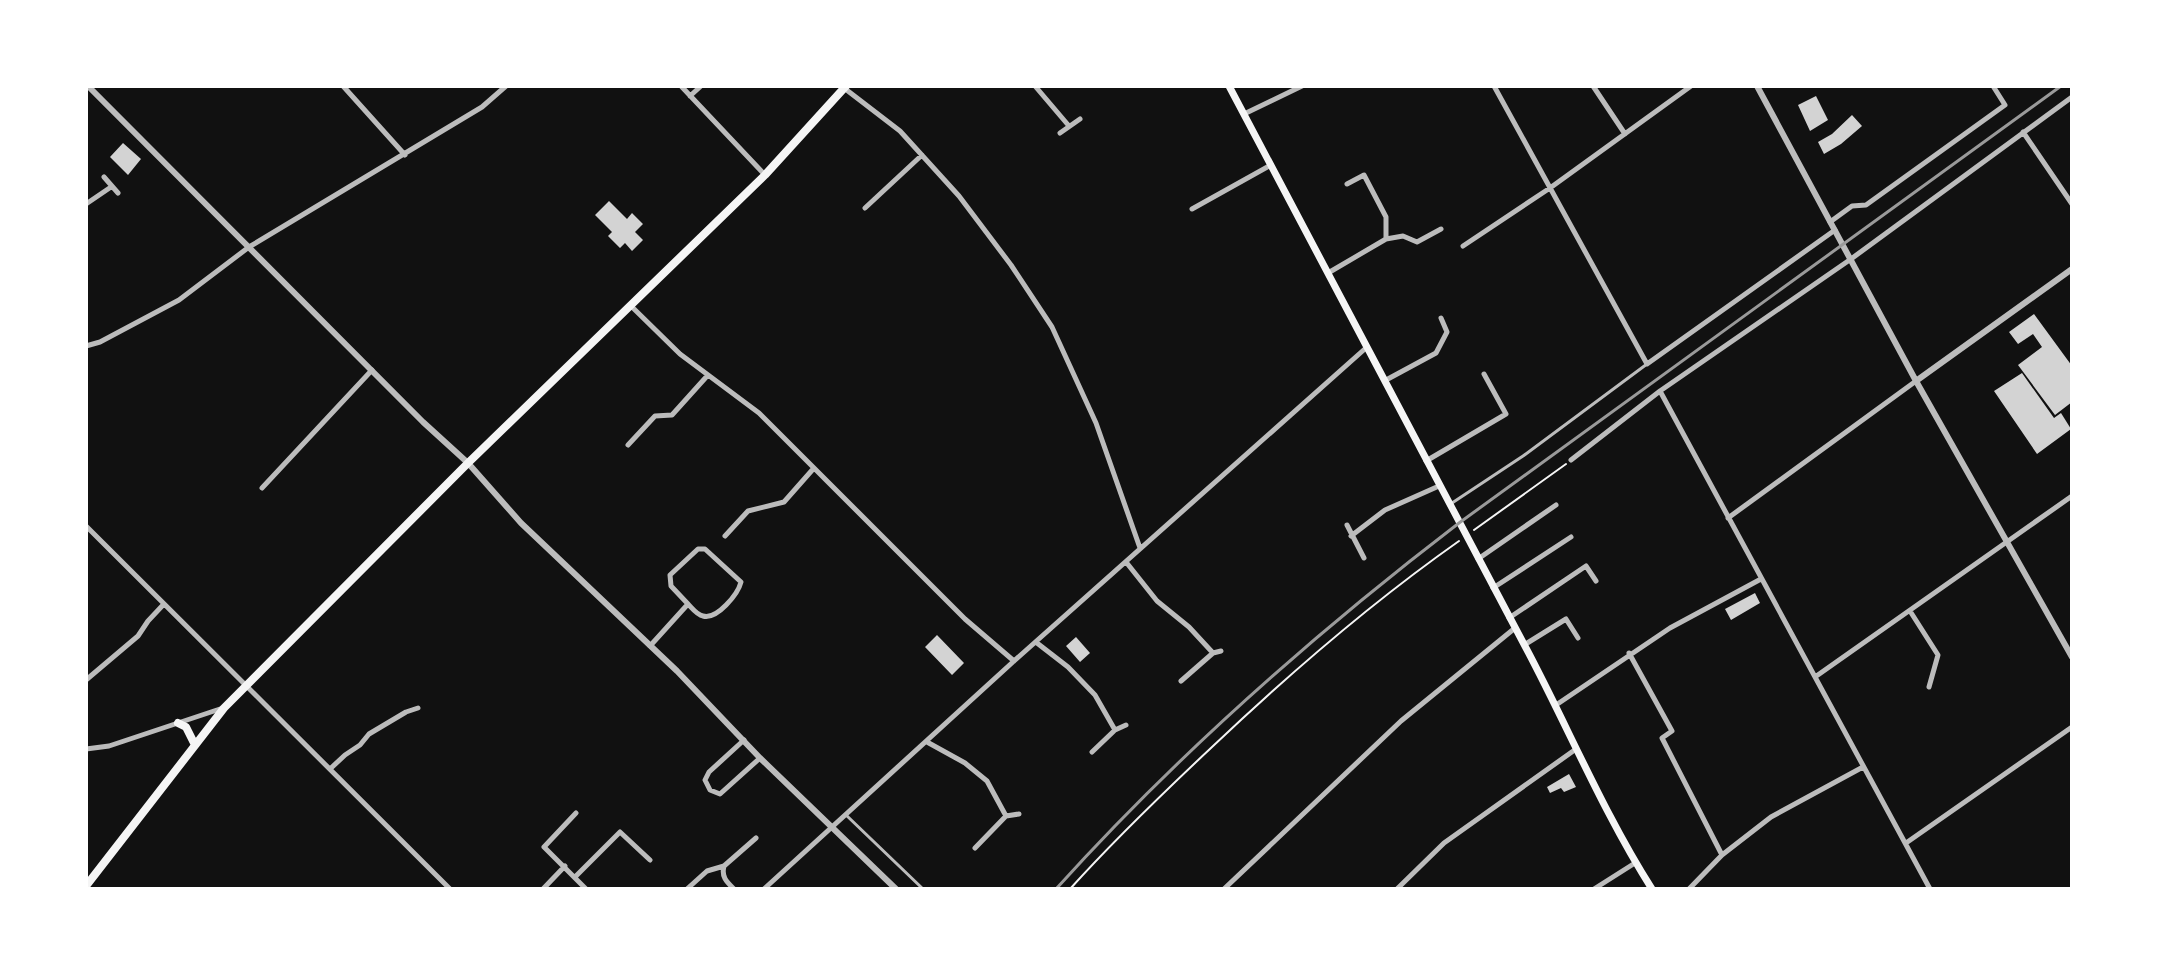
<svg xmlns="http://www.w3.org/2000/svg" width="2158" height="975" font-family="'DM Sans',sans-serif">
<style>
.building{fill:#d3d3d3}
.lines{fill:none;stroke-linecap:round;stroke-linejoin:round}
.path{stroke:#f5f5f5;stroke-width:2}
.service{stroke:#bcbcbc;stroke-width:3}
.minor{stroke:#bcbcbc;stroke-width:5}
.tertiary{stroke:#bcbcbc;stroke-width:6}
.secondary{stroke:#f5f5f5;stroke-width:7}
.trunk{stroke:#f5f5f5;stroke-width:8}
.rail{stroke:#9a9a9a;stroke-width:3}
</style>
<rect width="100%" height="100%" fill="#111"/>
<!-- building -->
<path class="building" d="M1816,96l12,24 -18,11 -12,-26z
M1852,115l10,11 -21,18 -17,10 -6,-12 14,-8z
M123,143l18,16 -13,16 -18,-18z
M609,201l18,18 5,-6 11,11 -8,8 8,8 -11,11 -7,-8 -5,5 -12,-12 4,-4 -17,-17z
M2034,314l38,52v36l-17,13 -37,-50 24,-18 -9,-13 -15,10 -9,-12z
M2022,373l32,45 7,-5 10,16 -34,25 -43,-63z
M1755,593l5,10 -29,17 -6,-11z
M937,635l27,28 -12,12 -27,-28z
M1076,637l14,16 -10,9 -14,-16z
M1569,774l7,13 -12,5 -3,-4 -11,5 -3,-6z"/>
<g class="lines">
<!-- path -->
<path class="path" d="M1474,530l92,-66
M1070,889c45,-50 93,-96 142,-142 78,-74 159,-144 247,-206"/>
<!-- service -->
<path class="service" d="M1452,503l71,-47 124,-92
M846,815l77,74"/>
<!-- minor -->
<path class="minor" d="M343,86l62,69
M681,86l84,89
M1035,86l34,40
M1494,86l153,278 188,-134
M1593,86l32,48
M844,88l56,43 59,65 52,69 41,62 44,96 44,125
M690,96l11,-10
M1244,114l58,-28
M2023,132l49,72
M1060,133l20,-14
M104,177l14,16
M86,204l25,-17
M865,208l57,-53
M1192,209l79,-44
M1830,222l22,-16 14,-1 139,-100 -12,-19
M1386,239l17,-3 14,6 24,-13
M1463,246l87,-58 141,-102
M1328,273l58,-34v-22l-22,-42 -17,9
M631,306l49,48 79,59 206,206 49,42
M86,346l14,-4 79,-42 70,-53 233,-140 24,-21
M1386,380l50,-27 11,-21 -6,-14
M1660,391l270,498
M628,445l27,-29 17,-1 36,-40
M1571,460l89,-69 191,-132 221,-162
M1426,461l80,-47 -22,-40
M262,488l110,-118
M1728,518l188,-137
M1347,525l17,33
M86,526l364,363
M725,536l23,-25 36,-9 30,-34
M1351,536l34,-26 54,-24
M1478,559l78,-54
M1126,562l31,39 32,26 24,26
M1493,588l78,-51
M1910,611l28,44 -9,32
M1509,618l77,-52 10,15
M1037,643l31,24 27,28 20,35
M1524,645l42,-26 12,19
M650,646l38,-42 -17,-18 -1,-11 28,-26h7l36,33c-3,12 -24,38 -38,34 -6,-1 -11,-8 -15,-12
M1629,653l43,78 -10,7 60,117
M1815,677l257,-181
M86,680l52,-44 10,-15 15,-16
M1181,681l32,-28 8,-2
M1556,705l114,-77 91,-49
M744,740l-35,32 -4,8 5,10 10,4 40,-36
M927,742l38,21 22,18 19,35
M86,749l23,-3 114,-38
M1092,752l23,-22 11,-5
M330,769l15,-14 15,-10 9,-11 37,-22 12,-4
M576,813l-32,34 42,42
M1906,843l166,-116
M975,848l31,-32 13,-2
M576,876l44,-44 30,28
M543,889l22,-23
M687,889l20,-18 17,-5
M734,889c-7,-7 -13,-12 -10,-23l32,-28
M764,889l250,-228 353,-314
M1224,889l177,-168 114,-93
M1397,889l47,-46 132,-94
M1594,889l41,-26
M1689,889l33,-34 49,-38 92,-50"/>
<!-- tertiary -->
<path class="tertiary" d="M88,86l335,336 45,41 53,60 156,148 83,87 136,131
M1757,86l159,295 156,276
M1916,381l156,-112"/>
<!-- secondary -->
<path class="secondary" d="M1229,86c100,187 197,375 297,562 42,79 77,164 126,241"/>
<!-- trunk -->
<path class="trunk" d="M178,723l8,4 9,18
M86,886l138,-178 244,-245 297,-288 81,-89"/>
<!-- rail -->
<path class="rail" d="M1056,889c122,-135 258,-255 403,-366l602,-437"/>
</g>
<!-- border -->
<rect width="2158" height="975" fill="none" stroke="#ffffff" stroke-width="176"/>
</svg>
